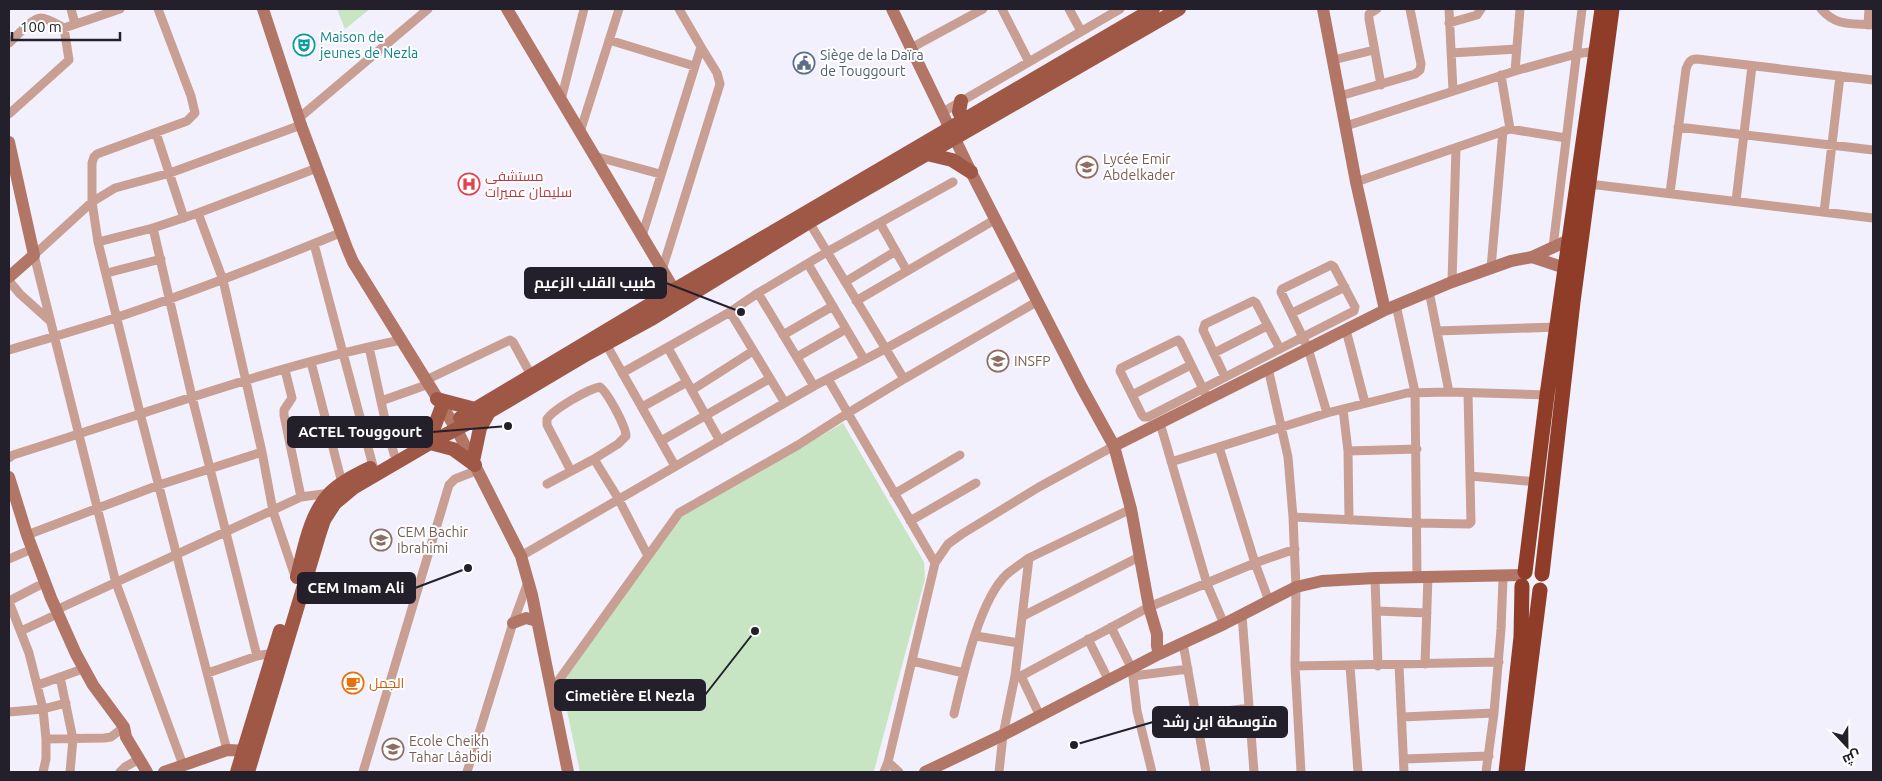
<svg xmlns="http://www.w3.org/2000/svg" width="1882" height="781" font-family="Ubuntu,Cairo,sans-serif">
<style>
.green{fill:#c7e5c3}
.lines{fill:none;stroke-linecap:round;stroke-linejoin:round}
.street{stroke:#c99f94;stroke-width:9}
.secondary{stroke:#b27667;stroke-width:12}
.primary{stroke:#a05846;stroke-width:14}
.highway{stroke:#8f3d29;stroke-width:15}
.labels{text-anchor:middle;stroke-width:4;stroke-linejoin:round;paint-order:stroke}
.culture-label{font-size:14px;fill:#0d838f;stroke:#fff;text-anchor:start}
.service-label{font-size:14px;fill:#4e5e75;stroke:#fff;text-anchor:start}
.education-label{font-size:14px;fill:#785e54;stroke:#fff;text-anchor:start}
.health-label{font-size:14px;fill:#be3a42;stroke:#fff;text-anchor:start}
.food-label{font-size:14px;fill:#c56008;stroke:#fff;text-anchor:start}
.leader{fill:none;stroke:#23202c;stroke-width:2}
.callout-dot{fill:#23202c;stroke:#fff;stroke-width:2}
.callout{fill:#23202c;stroke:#23202c;stroke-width:2}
.callout-label{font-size:15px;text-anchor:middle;font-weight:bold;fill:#fff}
</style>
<rect width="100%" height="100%" fill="#f3f0fd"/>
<!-- green -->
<path class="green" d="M337,9h33l-25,20z
M843,423l81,139 1,17 -51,192 -294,1 -19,-89 119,-166z"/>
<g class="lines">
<!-- street -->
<path class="street" d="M71,9l4,15
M1002,9l27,53
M1069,9l12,22
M1377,9l-8,5v5l12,66
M1449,9l4,82
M1821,9c16,18 30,14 52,16
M1449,23l28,-8 4,-6
M1868,25l1,-16
M609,40l85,26
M9,43c7,-6 23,-25 32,-25 7,0 17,7 23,10l56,-19
M911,48l72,-39
M1451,53l66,-4
M1333,60l41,-10
M1515,71l5,-62
M1501,75l9,54
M1340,96l75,-22 5,-4 1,-6 -11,-55
M561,100l23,-91
M943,112l177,-103
M9,114l60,-54 -5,-32
M299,118l129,-109
M1346,126l169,-55 61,-17 20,-3
M1678,127l195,23
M580,132l39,-123
M156,133l28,85
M594,156l66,18
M1356,182l154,-53 56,9
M1589,184l284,34
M1670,193l16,-124c2,-6 4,-10 11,-10l176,21
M1736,201l16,-135
M92,202v-39l2,-6 3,-3 90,-33 8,-8 -4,-17 -33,-87
M92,202l23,-14 55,-15 131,-48
M1824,212l16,-136
M198,213l25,67 39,172 11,59 23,68
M809,222l95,157 134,-78
M880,223l27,48
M153,228l39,169 65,259
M642,236l59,-189 -22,-38
M98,242l55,-14 45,-15 119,-45
M314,244l59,222
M1553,247l29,-238
M808,264l56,95
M1491,268l12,-137
M662,270l58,-186 -3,-11 -16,-26
M107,273l54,-14
M9,281l11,13 30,27
M845,282l51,-31
M1452,282l4,-134
M1429,291l20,101
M758,293l56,93
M856,301l140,-82
M1396,305l19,87 2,184
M730,312l55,91
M1292,313l53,-26
M1346,330l19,73
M1437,331l121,-4
M783,335l50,-29
M606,344l69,122
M369,347l17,77 8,30
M668,348l52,93
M9,350c36,-11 73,-21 109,-33 75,-25 149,-54 222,-84
M1214,353l53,-27
M797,357l49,-28
M311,362l31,121
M1268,368l20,89 5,60 3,70 -1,79 6,106
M285,370l7,28 -8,12v5l17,82
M622,373l108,-61 28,-19 69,-41 126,-70
M1225,377l-22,-47 2,-6 48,-23 3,2 24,46
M828,379l107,184
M426,380l84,-40 3,2 18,33
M692,390l61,-39
M1132,395l59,-30
M1208,399l-28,-57 -2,-2 -57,28 -1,3 22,44 2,2h4c68,-35 137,-71 206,-106l1,-4 -21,-40 -3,-2 -49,24 -1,3 27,56 19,65
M381,401l48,-17
M642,407l45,-25
M1343,409l5,42 1,69
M1160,423l47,161 17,40
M328,429l33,-8
M661,441l108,-62
M1219,447l36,116 14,38
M1348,451l69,-2
M9,458l4,-3c129,-40 256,-88 388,-115
M1171,462l156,-49 80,-20 42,-1 98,3
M571,471l-24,-46v-6c7,-10 41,-30 53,-32 8,6 26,40 26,49l-8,8 -24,15
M1470,476l67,6
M547,484l47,-25 24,39 30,58
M894,494l66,-39
M1293,517l123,6 53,1 2,-2 -3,-129
M910,521l66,-38
M27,535l132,-50 103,-33
M521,556l293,-170 71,-37 138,-77
M9,559l16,-7
M1375,578l3,88
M9,601l29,-15
M9,602l20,51 14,56 3,30 58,-1 7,-1 13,-10
M56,610l245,-113 29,-4
M1376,611l51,2
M1242,615l12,157
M1023,616l116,-59
M1111,627l21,42 5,42 15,61
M21,631l30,-14
M976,636l43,7
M1088,639l21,42
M1183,643l23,129
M912,661l52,12
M1425,664l3,-88
M1399,665l5,107
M1295,666l204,-4
M1350,666l8,106
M208,673l49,-17 16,-3
M1015,676h6l128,-69 106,-44 40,-14
M1021,676l19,40
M1133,676l55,-7
M60,677l13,62 -3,33
M38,685l39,-14
M551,691l128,-178 119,-68 50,-32 56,-34
M9,712l34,-3 23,-6
M954,714c9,-38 25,-114 53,-140 7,-6 15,-11 22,-16
M1196,715l53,-7
M1402,717l92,-4 7,-84 2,-49
M1404,759l85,-3
M888,762l11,10
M183,765l-67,-182 -82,-328 58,-53 6,40 42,171 87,337
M43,772l3,-13v-20
M120,772l5,-5 14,-8
M363,772l86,-287 6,-6 23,-9
M467,772l46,-149 15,-41
M884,772l4,-10 47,-199 13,-19 14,-10 77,-47 75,-41
M999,772l4,-37 12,-59 14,-118 102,-49
M1486,772l8,-59"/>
<!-- secondary -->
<path class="secondary" d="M263,9l38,116 46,123 6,14 104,168 64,126 11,39 36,177
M507,9l172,289
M892,9l79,163 111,216 32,58 17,63 18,98 8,27v12l2,8
M1323,9l33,173 29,128
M9,142l25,113 -25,22
M1532,257l33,11
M1114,446l271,-136 67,-28 59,-21 21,-4 37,-17
M9,477l18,58 24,63 25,56 17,31 31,42 2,10 21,35
M513,623l13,-5 11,3
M164,772l63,-22 25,1
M925,772l78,-37 156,-81 65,-30 72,-37 26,-6 53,-3 148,-3"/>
<!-- primary -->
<path class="primary" d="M961,101l-2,11 5,8
M927,154l25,6 19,12
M437,399l38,10
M460,418l214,-128 479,-281
M432,433l10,-27
M430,443l23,6 22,16
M473,461l7,-33 9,-16
M297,577c7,-27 12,-62 33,-84 11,-11 26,-18 40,-25
M237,772l43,-141
M248,772l72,-240 4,-12 11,-17 18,-15 77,-45 59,-31 98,-58 66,-36 156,-96 370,-213"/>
<!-- highway -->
<path class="highway" d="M1525,572l22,-177 55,-386
M1542,574l31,-272 39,-293
M1506,772l15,-135 1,-51
M1517,772l23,-182"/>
</g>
<!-- icons -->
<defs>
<g id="theatre-ring" transform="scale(1.125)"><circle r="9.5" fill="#fff" stroke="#0f9aa8" stroke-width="1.5"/><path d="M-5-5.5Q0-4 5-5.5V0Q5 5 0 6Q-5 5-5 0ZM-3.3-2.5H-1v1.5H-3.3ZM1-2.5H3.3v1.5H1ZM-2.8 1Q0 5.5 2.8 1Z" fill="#0f9aa8"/></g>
<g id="civic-ring" transform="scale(1.125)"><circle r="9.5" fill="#fff" stroke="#5c6f8a" stroke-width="1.5"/><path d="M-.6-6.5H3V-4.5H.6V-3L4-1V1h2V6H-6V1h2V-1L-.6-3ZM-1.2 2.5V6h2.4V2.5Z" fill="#5c6f8a"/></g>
<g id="school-ring" transform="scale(1.125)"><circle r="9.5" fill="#fff" stroke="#8d6e63" stroke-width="1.5"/><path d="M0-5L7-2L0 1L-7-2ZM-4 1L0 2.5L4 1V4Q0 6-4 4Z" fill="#8d6e63"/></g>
<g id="hospital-ring" transform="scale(1.125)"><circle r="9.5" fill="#fff" stroke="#e0444e" stroke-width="1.5"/><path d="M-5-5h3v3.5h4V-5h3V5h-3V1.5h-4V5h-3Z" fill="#e0444e"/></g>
<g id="university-ring" transform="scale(1.125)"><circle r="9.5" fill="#fff" stroke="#8d6e63" stroke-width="1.5"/><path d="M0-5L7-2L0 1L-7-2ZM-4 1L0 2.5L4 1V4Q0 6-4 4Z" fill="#8d6e63"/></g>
<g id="cafe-ring" transform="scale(1.125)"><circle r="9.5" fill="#fff" stroke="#e8710a" stroke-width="1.5"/><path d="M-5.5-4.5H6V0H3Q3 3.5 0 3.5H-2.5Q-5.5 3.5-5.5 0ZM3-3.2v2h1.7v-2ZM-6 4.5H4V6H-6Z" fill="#e8710a"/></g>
</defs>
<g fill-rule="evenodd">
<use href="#theatre-ring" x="304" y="45"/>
<use href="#civic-ring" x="804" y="63"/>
<use href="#school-ring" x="1087" y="167"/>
<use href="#hospital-ring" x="469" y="184"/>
<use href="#university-ring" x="998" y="361"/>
<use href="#school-ring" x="381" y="540"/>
<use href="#cafe-ring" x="353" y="683"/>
<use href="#school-ring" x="393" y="749"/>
</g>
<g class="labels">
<!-- culture labels -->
<g class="culture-label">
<text x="320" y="42">Maison de<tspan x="320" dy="16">jeunes de Nezla</tspan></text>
</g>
<!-- service labels -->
<g class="service-label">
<text x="820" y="60">Siège de la Daïra<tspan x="820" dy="16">de Touggourt</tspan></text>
</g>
<!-- education labels -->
<g class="education-label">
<text x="1103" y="164">Lycée Emir<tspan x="1103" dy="16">Abdelkader</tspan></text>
<text x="1014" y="366">INSFP</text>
<text x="397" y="537">CEM Bachir<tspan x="397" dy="16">Ibrahimi</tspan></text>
<text x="409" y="746">Ecole Cheikh<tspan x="409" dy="16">Tahar Lâabidi</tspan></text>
</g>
<!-- health labels -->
<g class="health-label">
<text x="485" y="181">مستشفى<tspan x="485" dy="16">سليمان عميرات</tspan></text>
</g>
<!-- food labels -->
<g class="food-label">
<text x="369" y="688">الجمل</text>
</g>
</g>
<!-- callouts -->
<path class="leader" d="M741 312L666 283M508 426L432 432M468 568L415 588M755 631L705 695M1074 745L1153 722"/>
<g class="callout-dot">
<circle cx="741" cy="312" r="5"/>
<circle cx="508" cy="426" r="5"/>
<circle cx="468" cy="568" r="5"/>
<circle cx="755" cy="631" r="5"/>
<circle cx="1074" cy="745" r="5"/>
</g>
<g class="callout">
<rect x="525" y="268" width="141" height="30" rx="5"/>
<rect x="288" y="417" width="144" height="30" rx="5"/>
<rect x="298" y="573" width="117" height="30" rx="5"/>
<rect x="555" y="680" width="150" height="30" rx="5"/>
<rect x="1153" y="707" width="134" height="30" rx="5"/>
</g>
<g class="callout-label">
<text x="595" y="288">طبيب القلب الزعيم</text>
<text x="360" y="437">ACTEL Touggourt</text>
<text x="356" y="593">CEM Imam Ali</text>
<text x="630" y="701">Cimetière El Nezla</text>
<text x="1220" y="727">متوسطة ابن رشد</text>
</g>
<!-- border -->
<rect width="1882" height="781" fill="none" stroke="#23202c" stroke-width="20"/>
<!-- north arrow -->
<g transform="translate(1847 746) rotate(158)" stroke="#ffffff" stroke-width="4" paint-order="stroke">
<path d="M0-4L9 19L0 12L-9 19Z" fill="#23202c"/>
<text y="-8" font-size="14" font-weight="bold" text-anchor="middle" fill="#23202c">ش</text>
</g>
<!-- scale -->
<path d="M12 32v8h108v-8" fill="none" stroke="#23202c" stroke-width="2.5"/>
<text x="20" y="32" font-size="15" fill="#23202c" stroke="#ffffff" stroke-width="4" paint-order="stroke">100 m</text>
</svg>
